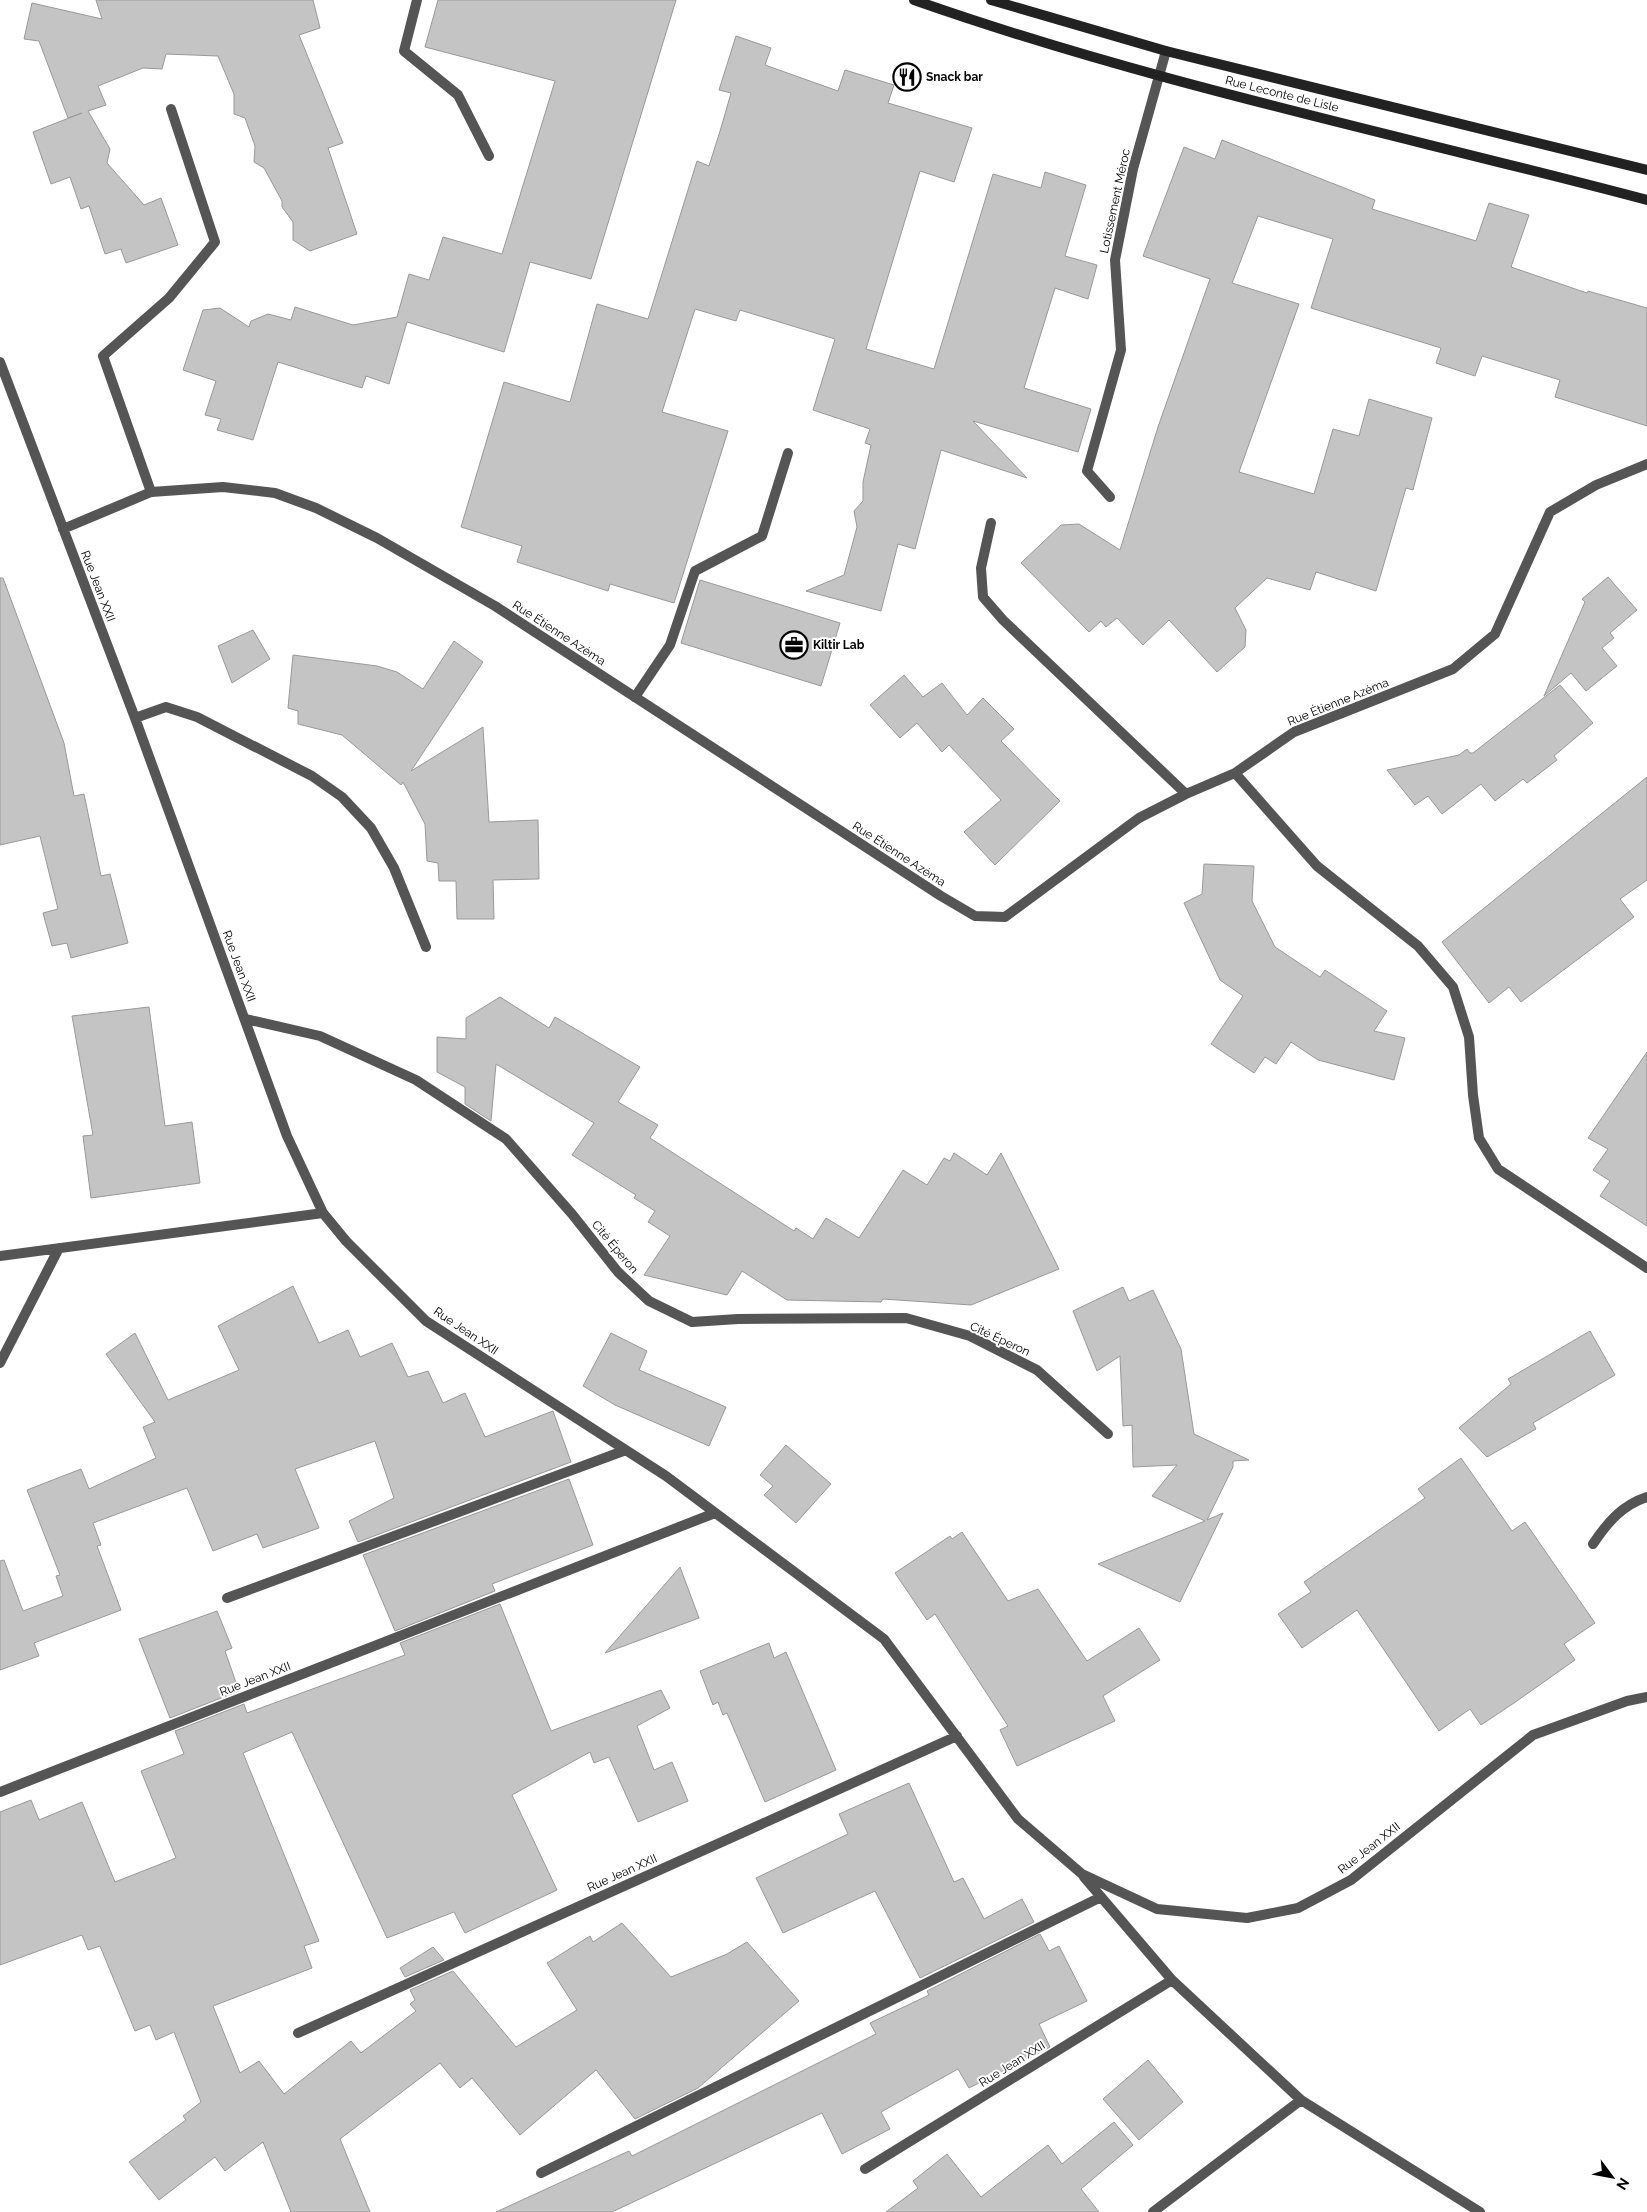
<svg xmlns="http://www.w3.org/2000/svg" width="1647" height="2212" font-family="Raleway,sans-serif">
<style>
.building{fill:#c4c4c4;stroke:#999}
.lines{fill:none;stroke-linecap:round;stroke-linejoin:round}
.lane{stroke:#555;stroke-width:10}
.street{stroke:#555;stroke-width:10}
.secondary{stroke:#222;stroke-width:10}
.labels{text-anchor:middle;stroke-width:4;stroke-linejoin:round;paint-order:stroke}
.poi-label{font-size:12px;font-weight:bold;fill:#000;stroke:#fff;text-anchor:start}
.street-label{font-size:12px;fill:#000;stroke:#fff}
</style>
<rect width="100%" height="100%" fill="#fff"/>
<!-- building -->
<path class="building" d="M96,0h217l7,28 -21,7 44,108 -15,5 29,86 -47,17 -17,-11v-18l-11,-15v-6l-18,-33 -10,-6 1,-16 -10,-28 -11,-4v-20l-16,-38 -52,-2 -4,15 -19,-1 -45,18 8,19 -18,6 22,38 -3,14 37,42 17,-7 17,47 -52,18 -5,-14 -16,5 -16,-48 -8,3 -11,-32 -19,7 -18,-52 49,-19 -14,5 -29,-77 -15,-2 8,-36 70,16z
M438,0h238l-85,279 -61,-17 -26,90 -97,-30 -18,62 -23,-8 -4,12 -84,-26 -25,78 -36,-10 4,-11 -16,-4 11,-34 -33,-11 20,-60 17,-2 29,19 2,-6 17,-7 23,6 4,-13 58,18 44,-8 12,-43 20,6 14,-43 59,17 53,-173 -130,-34z
M736,36l35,12 -6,17 73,26 7,-21 49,15 -6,18 84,25 -18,54 -34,-11 -54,178 68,20 59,-195 48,14 4,-16 41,13 -21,71 32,9 -9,34 -33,-11 -31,100 67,21 -13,43 -105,-31 54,57 -86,-28 -26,99 -17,-5 -17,67 -75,-20 38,-16 13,-48 -3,-16 9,-10v-19l8,-37 -6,-2 5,-14 -57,-19 22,-71 -95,-29 -4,11 -41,-12 -33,103 66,19 -54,172 -64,-19 -2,7 -91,-29 5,-16 -61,-19 43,-145 66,20 27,-98 51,15 49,-158 12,5 12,-38 10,-35 -12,-3z
M1222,140l153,60 -3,9 104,32 13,-38 40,12 -18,52 76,26 1,-2 59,17v118l-92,-29 5,-17 -78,-24 -7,20 -39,-13 5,-15 -130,-40 22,-69 -75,-23 -26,67 67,21 -60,168 75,22 19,-65 26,7 10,-37 63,19 -19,72 -7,-2 -30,103 -60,-19 -6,18 -43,-12 -32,30 11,22 -1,17 -28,25 -48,-52 -26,25 -26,-27 -11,9 -5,-6 -12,11 -68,-69 40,-38 18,-1 41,26 38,-123 52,-148 -67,-23 41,-109 31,12z
M1608,577l29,33 -27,23 4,5 -12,10 15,18 -31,25 -15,-18 -27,23 41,-94 -3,-3z
M0,578h3l61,165 10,53 10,-2 17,82 9,-2 18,69 -57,15 -4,-15 -15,3 -9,-33 15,-4 -18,-73 -40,9z
M700,580l140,43 -19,63 -140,-43z
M253,630l17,29 -38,24 -14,-37z
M454,641l29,21 -72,109 72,-44 6,95 49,-2 1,59 -46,1 1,39h-37l-1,-38h-17l-1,-18 -11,-2 -2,-37 -22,-42 -2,3 -59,-50 -44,-11v-13l-10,-3 5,-53 84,11 20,6 26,17z
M904,675l19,22 19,-14 25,32 16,-17 31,31 -13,12 59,60 -65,64 -31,-33 37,-32 -52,-55 -7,7 -25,-29 -17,15 -30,-33z
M1560,685l33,38 -39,33 3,4 -30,23 -4,-4 -28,22 -14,-17 -39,30 -14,-18 -13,9 -28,-35 72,-15 8,-6 3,4h3z
M1647,777v103l-27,19 14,18 -113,85 -12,-15 -20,16 -47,-61z
M1204,864l50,2 -2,35 23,46 45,30 5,-7 62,41 -13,20 31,7 -11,42 -76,-20 -27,-18 -15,22 -11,-7 -11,16 -43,-29 32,-48 -23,-16 -36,-77 18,-9z
M500,997l49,31 6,-11 85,50 -22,35 40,23 -8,13 144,93 2,-3 17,11 13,-21 33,20 44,-68 24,15 17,-27 6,3 4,-8 33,22 14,-22 58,116 -88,36 -88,-6 -2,3 -94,-2 -45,-29 -15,24 -83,-20 26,-39 -22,-14 7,-11 -21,-13 2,-3 -64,-40 22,-32 -98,-59 -5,57 -26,-17v-17l-28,-15v-35l29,2v-21z
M149,1007l16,119 27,-4 8,61 -109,15 -8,-62 10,-1 -21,-119z
M1647,1052v174l-47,-30 10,-15 -17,-11 15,-21 -20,-11z
M293,1286l26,57 29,-13 12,27 32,-14 16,34 20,-6 15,32 22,-10 20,44 68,-26 18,51 -213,80 -9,-21 45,-23 -19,-57 -80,28 24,59 -56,20 -6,-14 -44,17 -26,-63 -94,35 8,22 -4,1 24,64 -87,33 5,13 -39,14v-109l4,-1 19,51 40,-15 -7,-20 4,-1 -33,-85 54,-21 8,20 67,-31 -13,-31 12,-5 -49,-68 29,-21 33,67 71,-30 -21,-44z
M1123,1287l6,14 24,-11 28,59 13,85 55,26 -16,1v6l-26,53 16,-7 -43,89 -82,-38 107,-43 -53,-25 25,-31 -44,2 -1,-42 -9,1 -3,-70 -23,15 -24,-60z
M1590,1331l25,44 -82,48 3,6 -49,28 -28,-29 52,-44 -3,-5z
M611,1333l36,18 -8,19 87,37 -17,39 -94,-41 -32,-19z
M786,1445l45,39 -35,39 -32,-28 9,-9 -13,-11z
M1461,1458l51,73 13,-9 70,101 -31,21 11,16 -61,43 -33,22 -11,-16 -31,22 -82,-121 -55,38 -24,-34 33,-22 -7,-10 121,-84 -7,-9z
M569,1479l24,66 -101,39 3,7 -100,40 -32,-76z
M962,1532l46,69 30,-12 49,72 52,-33 21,32 -57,36 12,25 -98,45 -17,-36 8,-4 -73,-112 -8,6 -32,-47 55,-37 2,3z
M680,1567l19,51 -94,35z
M500,1604l51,127 110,-41 9,18 -33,18 17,44 18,-8 16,39 -50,21 -29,-65 -15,6 -4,-11 -78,43 45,95 -92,43 -11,-21 -67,26 -95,-206 -49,21 76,188 -15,5 8,22 -99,38 27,67 19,-12 25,33 67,-53 10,12 55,-42 -6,-7 5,-4 -5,-10 43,-19 63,76 61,-37 -30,-47 43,-27 3,6 29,-19 49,54 56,-23 20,-12 52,59 -101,87 -63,31 -39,-49 -76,65 -48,-57 -12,10 -20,-25 -100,76 30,73h-79l-28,-70 -38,29 -10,-14 -56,43 -30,-38 57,-42 -3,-4 18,-14 -27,-70 -18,8 -6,-15 -15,6 -35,-85 -12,4 -6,-15 -82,30v-153l31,-12 8,20 43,-18 33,80 61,-24 -35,-87 43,-17 -9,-23 69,-27 3,9 158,-58 -5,-12z
M217,1611l15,37 -7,3 14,40 -69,27 -31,-79z
M769,1643l5,15 12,-6 50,118 -71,32 -38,-89 -4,2 -5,-13 -5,3 -13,-34z
M909,1783l45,99 9,-4 21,41 38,-20 12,23 -114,56 -45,-87 -92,42 -27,-55 92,-44 -9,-20z
M1040,1934l9,17 10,-5 28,55 -48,23 11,23 -7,4 -74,37 -11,-19 -77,43 9,17 -48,25 -20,-41 -210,99h-116l133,-61 3,5 244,-122 -6,-11 59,-28 -2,-4z
M433,1947l11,13 -39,17 -5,-9z
M1148,2060l35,42 -44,38 -36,-41z
M1114,2122l19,23 -52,44 18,23h-213l32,-24 -5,-7 34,-27 34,43 67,-52 14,19z"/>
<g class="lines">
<!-- lane -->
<path class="lane" d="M417,0l-13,51 54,44 31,61
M151,492l-48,-136 66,-58 46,-56 -44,-133
M635,697l35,-52 25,-74 67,-35 26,-83"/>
<!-- street -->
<path class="street" d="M0,362l135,356 152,418 36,77 23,28 80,80 240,155 218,163 134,180 64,55 75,35 90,9 51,-10 53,-28 182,-145 94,-34 20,-4
M1110,497l-23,-26 34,-121 -6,-90 18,-91 33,-118
M991,523l-10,45 2,29 20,23 183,174
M63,529l88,-37 72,-5 52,6 41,15 61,30 118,68 446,290 34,20 30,1 134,-99 47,-24 49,-21 59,-41 159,-63 42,-35 55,-122 46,-27 51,-21
M135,718l31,-11 31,10 115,59 30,21 29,31 23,40 32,79
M1235,773l82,93 101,80 35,41 16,50 4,58 6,43 19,31 149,99
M246,1019l74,17 96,44 90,59 66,75 46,58 31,29 43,21 46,-3 168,-1 64,18 67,34 71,64
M0,1256l323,-43
M0,1363l59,-115
M1593,1544c14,-21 29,-39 54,-47
M227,1598l399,-148
M0,1792l715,-279
M1084,1877l88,103 129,120 179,112
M298,2033l659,-297
M865,2169l307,-189
M541,2173l560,-276
M1153,2212l148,-112"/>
<!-- secondary -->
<path class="secondary" d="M914,0c239,84 488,135 733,200
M991,0l175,51 481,119"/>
</g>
<!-- icons -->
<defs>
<g id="restaurant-ring" transform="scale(1.4375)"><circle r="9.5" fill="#fff" stroke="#000" stroke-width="1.5"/><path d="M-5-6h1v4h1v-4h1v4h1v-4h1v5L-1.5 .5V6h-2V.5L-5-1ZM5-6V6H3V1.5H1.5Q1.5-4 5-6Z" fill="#000"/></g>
<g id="office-ring" transform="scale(1.4375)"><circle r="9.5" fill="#fff" stroke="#000" stroke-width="1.5"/><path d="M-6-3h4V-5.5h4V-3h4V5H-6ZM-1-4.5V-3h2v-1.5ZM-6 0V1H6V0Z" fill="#000"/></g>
</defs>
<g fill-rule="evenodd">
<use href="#restaurant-ring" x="907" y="77"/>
<use href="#office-ring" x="794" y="645"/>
</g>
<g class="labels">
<!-- poi labels -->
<g class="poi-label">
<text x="926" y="81">Snack bar</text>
<text x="813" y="649">Kiltir Lab</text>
</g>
<!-- street labels -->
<g class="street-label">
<text transform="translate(1282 94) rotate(14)" y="4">Rue Leconte de Lisle</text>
<text transform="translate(1115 201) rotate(-78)" y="4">Lotissement Méroc</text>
<text transform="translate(98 586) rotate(69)" y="4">Rue Jean XXII</text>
<text transform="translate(559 633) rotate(33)" y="4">Rue Étienne Azéma</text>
<text transform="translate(1338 702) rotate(-22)" y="4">Rue Étienne Azéma</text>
<text transform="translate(899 854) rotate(33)" y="4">Rue Étienne Azéma</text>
<text transform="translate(239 966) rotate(70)" y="4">Rue Jean XXII</text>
<text transform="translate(615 1247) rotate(50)" y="4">Cité Éperon</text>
<text transform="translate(466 1331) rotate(34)" y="4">Rue Jean XXII</text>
<text transform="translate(1000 1339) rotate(25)" y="4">Cité Éperon</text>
<text transform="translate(255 1679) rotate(-21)" y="4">Rue Jean XXII</text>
<text transform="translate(1369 1848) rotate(-38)" y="4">Rue Jean XXII</text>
<text transform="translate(622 1873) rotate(-24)" y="4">Rue Jean XXII</text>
<text transform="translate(1012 2064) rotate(-32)" y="4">Rue Jean XXII</text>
</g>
</g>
<!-- north arrow -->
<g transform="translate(1612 2177) rotate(122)" stroke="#ffffff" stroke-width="4" paint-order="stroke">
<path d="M0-4L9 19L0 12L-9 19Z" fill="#000000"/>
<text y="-8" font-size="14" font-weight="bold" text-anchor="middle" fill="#000000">N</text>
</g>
</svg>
